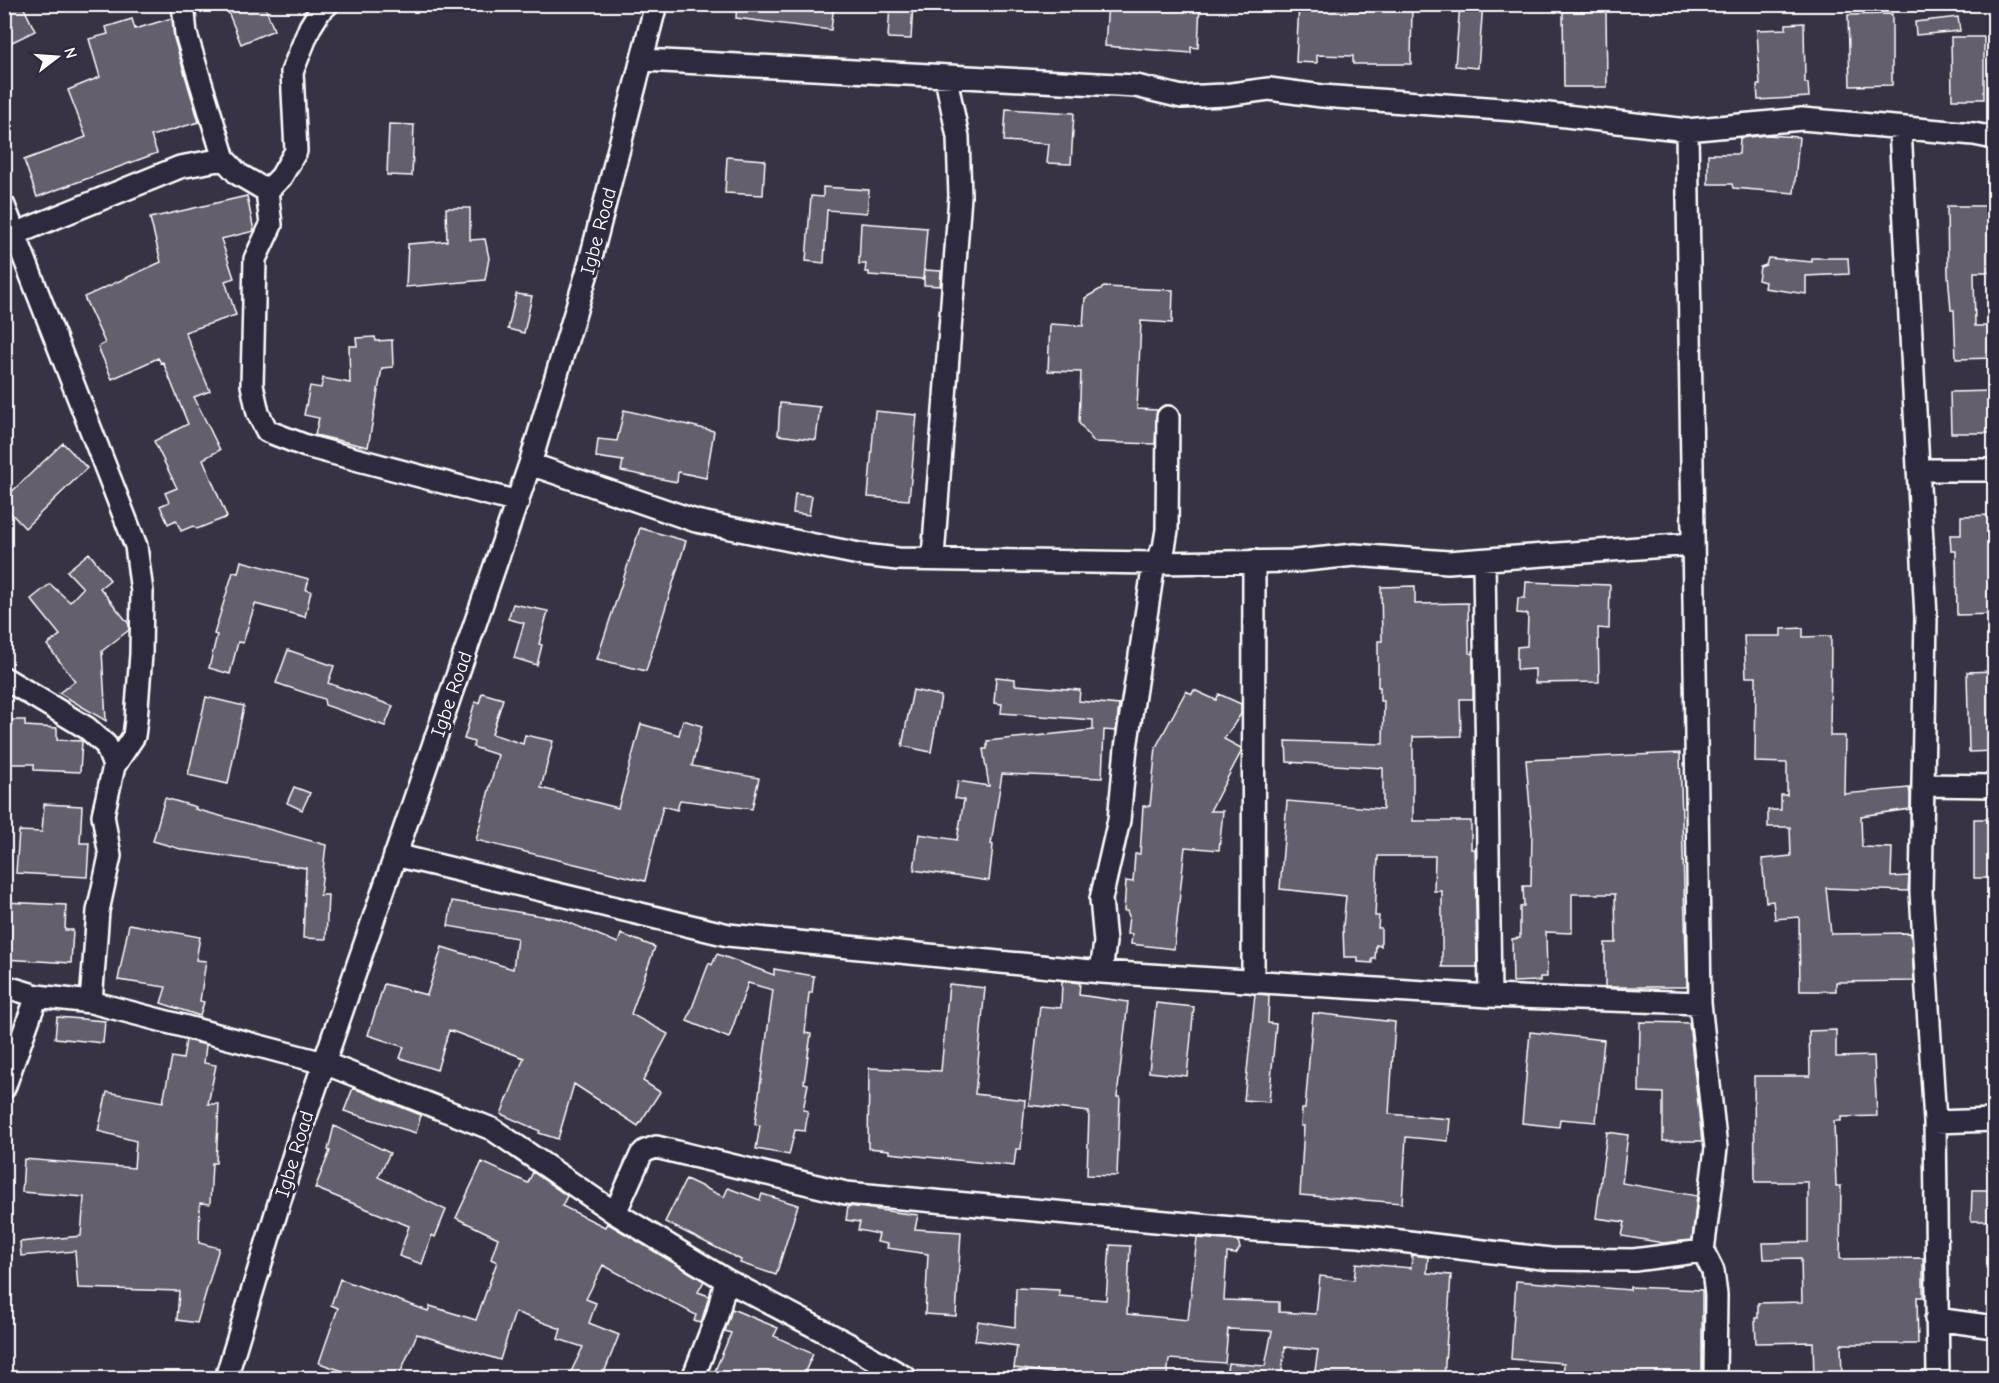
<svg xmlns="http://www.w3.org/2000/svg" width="1999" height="1383" font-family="'Comic Neue',sans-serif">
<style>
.building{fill:#635f6d;stroke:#fff;stroke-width:1.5}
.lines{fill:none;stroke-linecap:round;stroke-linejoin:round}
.minor-casing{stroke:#fff;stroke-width:26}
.minor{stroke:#2f2a3d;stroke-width:21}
.labels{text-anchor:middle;stroke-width:6;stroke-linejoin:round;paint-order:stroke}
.street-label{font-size:20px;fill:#fff;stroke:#2f2a3d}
</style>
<rect width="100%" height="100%" fill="#373345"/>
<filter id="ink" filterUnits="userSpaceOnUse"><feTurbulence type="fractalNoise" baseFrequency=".0167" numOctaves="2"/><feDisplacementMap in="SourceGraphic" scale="12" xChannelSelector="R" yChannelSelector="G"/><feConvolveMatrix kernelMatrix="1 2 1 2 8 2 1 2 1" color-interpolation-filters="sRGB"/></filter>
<g filter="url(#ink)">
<!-- building -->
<path class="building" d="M22,4l13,27 -31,15v-34z
M225,4h39l10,26 -33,14z
M737,4h97l-3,26 -95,-12z
M890,4h23l-2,35 -23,-1z
M1108,4h92l-2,44 -7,-1v6l-86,-7z
M1299,4h113l-1,60h-58v-8l-36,-1v8l-21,-1z
M1460,4h23l-5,64 -23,-2z
M1606,10l1,77h-43l-1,-76z
M1892,14v71l-42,1 -2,-71z
M1958,17l2,14 -44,4 -1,-13z
M172,18l2,20 25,84 -48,14 6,17 -120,44 -13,-37 62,-23 -18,-47 32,-13 -11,-38 19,-5 -2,-7 26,-8 3,10z
M1804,23l1,60h3l1,14 -51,3 -1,-15h3l-3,-55 29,-1v-5z
M1951,37h33v62h-32z
M1006,109l68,4 -3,51 -24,-1 2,-19 -45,-3z
M389,124l25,1 -2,51 -25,-1z
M1766,135l33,2 -5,56 -61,-5 -1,-4h-24v-30h31l1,-16z
M727,157l38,3 -2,35 -38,-2z
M823,187l46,3 -2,23 -40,-3 -3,53 -18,-2 5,-65 12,1z
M247,196l7,35 -33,8 13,39 -9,3 11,34 -51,17 25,59 -16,6 26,53 -17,9 24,58 -30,12 -4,-3 -12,5 -5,-11 -8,4 -8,-18 9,-4 -4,-9 12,-5 -23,-47 34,-17 -25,-62 -2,1 -3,-5 -46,21 -14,-32 7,-4 -21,-46 77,-35 -11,-44z
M1947,206h48v66h-21l1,54h20v32l-39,1 -2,-49h-3l-3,-36z
M446,208h24v32l15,-1 4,19 -4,22 -79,7 2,-43 39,-3z
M861,223l66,5 -4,51 -54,-4v-3h-4l1,-8h-7z
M1768,258l44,4v-4h36l1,16 -43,2v18l-42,-6 1,-6 -7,-2 2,-13 6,-2z
M924,270l17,1 -1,15 -16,-1z
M1104,287l69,3 -1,33 -31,-2 -4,88 20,1 -2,34 -61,-2 -15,-19 2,-51 -33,-1 2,-47 33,2 2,-28z
M516,294l16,2 -8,37 -16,-4z
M375,337l1,4 16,-1 1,27 -11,1 -14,79 -53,-12 4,-17 -15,-3 6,-29 11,2 2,-10 27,5 -1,-37h8l-1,-8z
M1995,391v42h-44l-1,-41z
M780,403l40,4 -4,33 -38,-5z
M624,410l90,21 -8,47 -28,-6 -1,10 -56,-11 2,-10 -27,-4 2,-18 19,2z
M875,411l42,4 -8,85 -41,-3z
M63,443l24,25 -62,60 -21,-22v-7z
M795,494l17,2 -3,19 -16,-2z
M1995,515v99l-38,1 -1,-64h-5l-1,-16h11v-19z
M640,528l46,13 -40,130 -49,-12z
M89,553l21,27 -10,8 29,36v6l-27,21 4,70 -47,-28 16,-12 -28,-36 13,-10 -29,-36 19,-15 20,18 13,-14 -16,-17z
M241,561l68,18 -3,11 5,1 -6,26 -50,-13 -12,39 -5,-1 -8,32 -21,-6 8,-33 -3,-1 19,-62 5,1z
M1526,582l84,3 -1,44 -11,-1 1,54 -64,1v-14l-18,1v-23l10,-1 1,-32 -11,-1 1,-15h7z
M1415,586v18l53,-1 1,50 4,1v45h-13l1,37 -48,1v84h58v28h4l2,118h-35v-76h-8l1,-35h-57l-3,60h4l-1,12h3v18l-5,-1 -1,14h-3v4l-14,-1v-5h-14l-1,-30 3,-31 -66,-7 7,-88 96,8v-41l-96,-6 -1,-21 97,3 1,-43h-4v-14h-2v-46h4l-1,-54z
M513,604l35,7 -9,33 3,1 -5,20 -23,-7 10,-35 -16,-4z
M1803,628v9l28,-1 -1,100h15l-1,58 65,-6 1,6v15l-49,7 1,31 30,1 -1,29 18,-1 -1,15 -82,-3 5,46 80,-1 3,48 -78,1v9h-36l-1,-74 -24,2 -2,-18 -7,1 -4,-43 29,-3 -1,-29h-22v-17h13v-15h6v-32l-32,-1 1,-85h-10l-2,-41h37v-7z
M288,650l46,16 -6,17 65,23 -8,20 -60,-21 -1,-6 -48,-16z
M1995,671v80l-26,1 -2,-80z
M996,677l19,2v6l65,5 -1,11 40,4 -3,26 -12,-1 -2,48 -100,-4 -11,70 2,1 -4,36 -75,-11 5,-36 38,6 7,-40 -9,-2 3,-17 31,5 -6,-37h4v-8l106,-11v-10l-92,-7 1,-9 -8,-1z
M913,690l28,6 -10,56 -29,-6z
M1194,690l22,10 3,-6 22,10v10l-17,25 17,9v4l-31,59h13l-4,39 -34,-3 -11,102 -43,-5 1,-10h-5l2,-18 -2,-5h-3l2,-30 7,1 2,-28h5l3,-48h7l6,-59 30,-56 6,3z
M482,693l21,6 -11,35 31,10 2,-9 28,6 -12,47 77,20 23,-84 38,11 4,-15 19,6 -10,40 67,12 -7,31 -72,-9 -3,10 -14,-4 -18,75 -169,-41 22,-85 -25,-8 1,-5 -10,-3 11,-37 4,1z
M206,697l38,9 -16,78 -40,-9z
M4,720h21v6l32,2v12l25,1 -2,31 -46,-2v-6h-30z
M1680,753l7,234h-82v-44h11l-1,-49h-43v39l-26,-1 1,45h-7v4l-27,1 -1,-43 8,-1v-31l4,-1 -1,-20h8l1,-54 -6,-72z
M294,787l16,6 -8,17 -15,-7z
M165,798l31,9 -1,2 131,36 -6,50h8l-2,44 -23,-1 3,-70 -122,-18 -31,-9z
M44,804l38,2 -2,37h9l-2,34 -71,-4 3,-42 23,1z
M1974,819h21v59h-21z
M452,901l108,18 58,24 3,-9 34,13 -24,67 37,20 -25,47 17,11 -22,34 -64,-42 -16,55 -19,-6 1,-2 -39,-17 23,-56 -75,-28 -12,40 -37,-12 4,-11 -36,-12 16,-51 43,11 15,-48 71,22 4,-31 -69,-12z
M4,902l62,3 -1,25h8l-2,33 -67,-4z
M129,924l71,13 -4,23 10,1 -6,40 4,1 -4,14 -39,-13 5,-16 -48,-7z
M717,954l57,21v-6l40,7 -2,17h-3l-4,40 6,1 -7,49 4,1 -5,26 5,1 -3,20 -10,-1 -6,25 -33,-6 4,-24 -5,-1 18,-134 -25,-7 -19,55 -42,-17 22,-58 3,2z
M1062,981l18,2 -1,12 49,7 -11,95h3l-3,79 -30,-1 2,-63 -60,-7 11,-99 21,2z
M949,984l36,4 -10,106 50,6 -4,49h-5l-2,17 -125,-13v-3l-21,-2 1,-80 72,3z
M1255,994l14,1 -1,28 8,1 -7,78 -25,-2z
M1156,1003l38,4 -7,69 -38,-4z
M1313,1013l82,9 -6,92 61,5 -2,22 -42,-4 -4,66 -102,-8 4,-69h-3l1,-17h3z
M57,1017l48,4 -2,22 -48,-5z
M1640,1022l49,1 13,118h-39v-48l-24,-1z
M1836,1030v27l38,-1 3,60 -36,1v4h-7l2,65h5l-1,73 83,-1v39h-6l1,47h-77l1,34h-28l-1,-36 -57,1 -1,-25h3v-15l44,-1 -1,-44 -37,1 -1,-16 45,-1v-60h-53l-1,-106h56l-1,-45z
M1530,1032l74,8 -8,82 -36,-3 -1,8 -37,-4z
M186,1040l20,5 -2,18 12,2 -8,39h11l-3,59h-4l-2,41 -10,-1 -1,40 20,5 -22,75 -20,-3 2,-29 -101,-3 -3,-37 -54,5 -1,-14 61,-6 3,-39 -62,-5 2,-33 110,9 2,-27 -38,-10 9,-39 56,10 9,-45 11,2z
M353,1088l68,27 -5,18 -72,-22z
M334,1126l56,27 -12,24 68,33 -11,27 -3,-2 -10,29 -23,-8 10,-30 -94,-38 15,-37 -2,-1z
M1607,1132l21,3 -6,48 75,13 -5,44 -29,3 -41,-7 3,-14 -29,-4z
M482,1162l46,21 5,-11 34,24 -5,10 43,21 2,-4 97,58 -6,11 11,4 -8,27 -7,-2 2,-6 -93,-50 -17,34 10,4 -7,20 30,12 -17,43h-34l15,-31 -25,-8 3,-10 -46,-17 -15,48 -83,-26 -19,44h-34l-45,-15 19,-55 -7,-3 9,-26 88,32 2,-5 46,14 21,-58 -6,-3 7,-21 -42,-20z
M686,1179l38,18 4,-9 32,12 2,-6 36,11 -22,70 -36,-12 1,-3 -76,-38z
M1972,1190h23v31h-24z
M848,1206l70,9 -3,14 46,3 -5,84 -31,-2 3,-60 -41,-6 1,-4 -11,-2 2,-8 -21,-4 2,-8 -14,-2z
M1197,1238l41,3 2,7 -4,6 -9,-1 -3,47 55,2v10l37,2 4,-38 34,4 2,-17 55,5 1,-13 16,2 -1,16 24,2 -7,103h-130l4,-28 -33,-3 -4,31h-55l2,-15 37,3 7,-35 -44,-2 -3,34 -56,-4 -2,19h-98v-3l-55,-7 3,-22 -42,-6 3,-19 37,6 1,-39 43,2v6l47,4 4,-55 20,1 -3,68 61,6z
M1516,1281l114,9v-3l72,3v88l-62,-3v3h-77l1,-15 -53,-4z
M732,1309l46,19 -4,8 39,18 -11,24h-90l19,-45 -6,-2z"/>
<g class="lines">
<!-- minor casing -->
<g class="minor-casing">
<path id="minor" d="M183,4l3,30 38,125 14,15 29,17 4,34 -16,34 -3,126 6,28 9,18 39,15 212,56
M644,60l492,26 46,11 42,-2 45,-6 53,7 192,14 173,20 115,-11 172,15 20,4
M1900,129l26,488 -5,275 14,230 3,256
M1687,130l13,873 16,145 -13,103 10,20 3,24 -1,83
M267,191l14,-14 15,-26 -4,-79 18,-45 10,-16 8,-7
M4,206l132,340 6,46 -1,62 -5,66 -2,16 -20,30 -11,49 7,41 -12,55 -7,91
M15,234l165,-67 44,-8
M530,464l166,57 168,34 34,4 256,4 142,-2 58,-6 94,7 245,-18
M1920,470h74
M933,557l27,-361 -2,-59 -12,-59
M1484,561l6,435
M4,678l83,50 19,17 8,21
M1924,785l70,1
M395,855l333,80 373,37 389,24 210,7
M1101,972l4,-30 -4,-43 18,-79 7,-72 28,-185 10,-15 3,-18 1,-113
M1253,982l1,-421
M4,986l33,10 54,6 233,61 168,66 123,84 111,67 122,64 58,34
M4,1088l33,-92
M1935,1122l59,-2
M615,1213l26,-58 4,-4 11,-4 190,46 409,37 104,6 191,23 84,1 69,-9
M1936,1319l58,8
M226,1378l78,-257 226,-657 57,-191 69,-269
M693,1378l24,-62 9,-36"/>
</g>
<!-- minor -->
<use href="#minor" class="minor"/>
</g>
</g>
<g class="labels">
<!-- street labels -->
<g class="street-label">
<text transform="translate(598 231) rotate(-75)" y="7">Igbe Road</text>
<text transform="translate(451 694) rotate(-71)" y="7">Igbe Road</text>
<text transform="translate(294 1154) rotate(-73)" y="7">Igbe Road</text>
</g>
</g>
<!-- margin -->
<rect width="1999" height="1383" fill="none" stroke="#2f2a3d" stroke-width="24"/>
<rect x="12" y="12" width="1975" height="1359" fill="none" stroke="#fff" stroke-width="2" filter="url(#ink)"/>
<!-- north arrow -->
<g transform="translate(57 57) rotate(73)" stroke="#2f2a3d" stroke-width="4.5" paint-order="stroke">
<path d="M0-4.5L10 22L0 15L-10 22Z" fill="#ffffff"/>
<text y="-9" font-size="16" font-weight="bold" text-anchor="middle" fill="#ffffff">N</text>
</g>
</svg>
